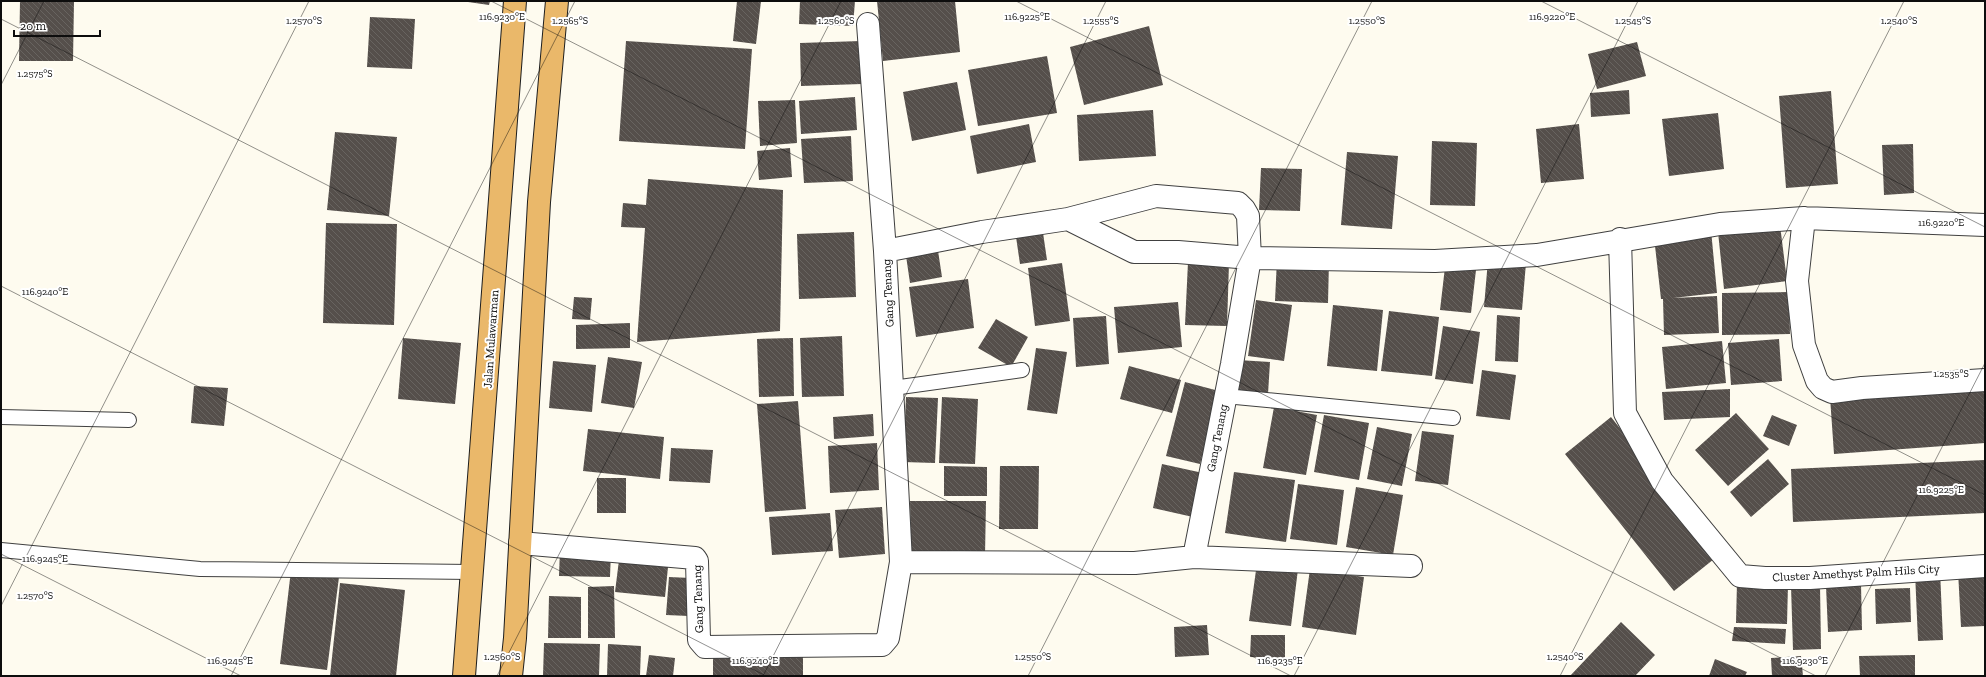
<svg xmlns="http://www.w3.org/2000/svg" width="1986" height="677" font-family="'Zilla Slab',serif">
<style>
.building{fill:url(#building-back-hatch)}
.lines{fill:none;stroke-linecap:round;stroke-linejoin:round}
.service-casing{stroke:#404040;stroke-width:16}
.minor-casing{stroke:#404040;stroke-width:24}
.trunk-casing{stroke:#1e1e1e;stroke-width:24}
.service{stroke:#fff;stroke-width:14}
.minor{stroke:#fff;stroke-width:22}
.trunk{stroke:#eab86a;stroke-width:22}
.ticks{fill:none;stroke:#0d0d0d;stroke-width:1;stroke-opacity:0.45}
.labels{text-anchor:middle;stroke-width:4;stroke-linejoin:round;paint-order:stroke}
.street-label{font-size:12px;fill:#0d0d0d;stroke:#fff}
.ticks-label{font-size:10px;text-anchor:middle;fill:#0d0d0d;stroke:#fff;stroke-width:4;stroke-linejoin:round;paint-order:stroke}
</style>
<defs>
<pattern id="building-back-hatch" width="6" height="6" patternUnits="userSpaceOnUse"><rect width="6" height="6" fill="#554f4b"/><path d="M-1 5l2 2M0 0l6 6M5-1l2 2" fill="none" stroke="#686460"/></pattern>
</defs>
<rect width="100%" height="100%" fill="#fefbef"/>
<!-- building -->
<path class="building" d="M20,1h54l-1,60h-54z
M461,1h29l-1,4z
M737,1h24l-5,43 -23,-3z
M800,1h55l-2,25 -54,-2z
M877,1h78l5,51 -77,9z
M370,17l45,2 -3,50 -45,-2z
M1149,26l14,59 -79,20 -14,-58z
M626,41l126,8 -7,100 -126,-8z
M861,41l1,43 -61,2 -1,-43z
M1637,42l9,34 -49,13 -9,-35z
M1047,56l10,57 -79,13 -10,-56z
M957,82l9,48 -54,11 -9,-49z
M1629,90l1,24 -39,3 -1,-24z
M1831,91l7,93 -52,4 -7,-92z
M855,97l2,33 -56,4 -2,-33z
M795,100l2,43 -37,3 -2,-45z
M1153,110l3,46 -77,5 -2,-46z
M1718,113l6,56 -55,7 -7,-57z
M1029,124l7,38 -59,12 -7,-38z
M1579,124l5,55 -43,4 -5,-54z
M335,132l62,5 -8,79 -62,-6z
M851,136l2,45 -49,2 -3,-44z
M1432,141l45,2 -2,63 -45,-1z
M1913,144l1,49 -30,2 -2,-50z
M790,148l2,29 -33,3 -2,-29z
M1347,152l51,4 -6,73 -51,-4z
M1261,168l41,1 -2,42 -41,-1z
M648,179l135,11 -3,141 -143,11 8,-114 -24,-1 2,-24 23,2z
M326,223l71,1 -3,101 -71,-2z
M1780,225l7,56 -63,8 -6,-57z
M1042,226l5,34 -27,4 -5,-34z
M1711,230l6,63 -44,5 44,-2 2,37 -55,2 -1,-36h-2l-7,-62z
M854,232l2,65 -57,2 -2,-65z
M937,244l5,33 -32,6 -5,-34z
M1277,259l52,2 -1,42 -53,-2z
M1488,260l38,3 -4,47 -38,-3z
M1188,262l41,1 -2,63 -42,-1z
M1062,263l8,58 -35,5 -7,-58z
M1445,267l31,3 -5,43 -31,-3z
M968,279l6,49 -58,9 -7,-50z
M1789,292l1,42 -68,1v-42z
M574,297l18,1 -2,22 -18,-1z
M1256,300l36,5 -8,56 -36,-5z
M1178,302l4,45 -64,6 -4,-46z
M1333,305l50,5 -6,61 -50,-5z
M1389,311l50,6 -7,59 -51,-5z
M1497,315l23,2 -2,45 -23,-1z
M1106,316l3,48 -33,3 -3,-49z
M996,319l32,18 -17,30 -33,-19z
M630,323v25l-54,1v-24z
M1443,326l37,6 -7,52 -38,-5z
M842,336l2,60 -42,1 -2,-59z
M403,338l58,5 -6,61 -57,-5z
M793,338l1,58 -35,1 -2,-58z
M1779,339l3,42 -51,4 -3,-42z
M1722,341l4,42 -60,6 -4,-42z
M1036,348l31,4 -10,62 -30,-4z
M608,357l34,5 -8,46 -33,-5z
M1238,360l32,2 -2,32 -33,-3z
M553,361l43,4 -4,47 -43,-4z
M1129,366l52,14 -9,33 -52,-14z
M1482,370l34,5 -6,45 -34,-4z
M1185,382l34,9 -19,73 -34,-8z
M1985,385v58l-151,11 -4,-57z
M194,386l34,2 -4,38 -33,-3z
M1730,389v28l-66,3 -2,-28z
M906,397l32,1 -3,65 -32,-1z
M942,397l36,2 -3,65 -36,-1z
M798,401l8,108 -41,3 -8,-108z
M1274,407l43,8 -11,60 -43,-7z
M1736,413l33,36 -41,37 -33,-36z
M873,414l1,22 -40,3 -1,-22z
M1324,415l45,8 -10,57 -45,-8z
M1772,415l25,10 -8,21 -26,-10z
M1611,417l108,138 -45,36 -109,-137z
M1377,427l35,7 -10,52 -35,-7z
M588,429l76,8 -4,42 -77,-8z
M1422,431l32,4 -6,50 -33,-4z
M877,443l2,47 -49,3 -2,-47z
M671,448l42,2 -3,33 -41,-2z
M1768,459l21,25 -38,33 -21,-25z
M1985,460v53l-192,9 -2,-53z
M1162,464l41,9 -10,44 -40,-9z
M944,466l43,1v29h-43z
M1000,466h39l-1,63h-39z
M1234,472l61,8 -9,62 -61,-9z
M597,478h29v35h-29z
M1298,484l46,6 -7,55 -47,-6z
M1356,487l47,8 -10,60 -47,-8z
M910,501h76l-1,55h-74z
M882,507l3,47 -46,4 -4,-48z
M830,513l3,38 -61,4 -3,-38z
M560,549l51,2 -1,26 -51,-1z
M620,552l49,5 -4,40 -50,-5z
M1257,563l41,6 -7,57 -42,-5z
M1310,569l54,8 -8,58 -54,-8z
M291,570l48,7 -12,93 -47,-6z
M1940,570l3,70 -25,1 -3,-69z
M1985,570v56l-24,1 -3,-56z
M669,577l22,1 -2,38 -23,-1z
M1737,582l51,2 -1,40 -51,-1z
M340,583l65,7 -9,86h-66z
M1861,584l1,46 -34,2 -2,-46z
M1820,585l1,64 -28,1 -2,-64z
M614,586l1,52h-27v-51z
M1910,588l1,34 -35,2 -1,-35z
M549,596l32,1v41h-33z
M1621,622l34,33 -20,21h-65z
M1207,625l2,30 -34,2 -1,-30z
M1734,627l52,2 -1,15 -53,-3z
M1251,635h34v23l-35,-1z
M544,643l56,1 -1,32h-56z
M608,644l33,2 -1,30h-33z
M713,648h90v28h-90z
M649,655l26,3 -2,18h-27z
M1915,655v21h-55l-1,-20z
M1801,656l2,20h-31l-1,-18z
M1715,659l32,13 -2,4h-36z"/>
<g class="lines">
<!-- service casing -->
<g class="service-casing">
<path id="service" d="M893,388l129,-18
M1225,396l228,22
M1,417l128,3
M1,550l199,19 272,3"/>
</g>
<!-- minor casing -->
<g class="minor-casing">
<path id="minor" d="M1804,218l-7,63 7,64 13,36 6,7 9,4 30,-4 123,-8
M1620,239l5,174 37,68 78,95 25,2h45l175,-12
M885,251l97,-19 86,-13 66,33h44l72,6 185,3 102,-6 183,-31 84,-6 181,7
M520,543l175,15 2,3 2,79 6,7 177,-2 6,-7 13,-76 -16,-311 -17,-227
M1194,557l217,9
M901,562l234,1 59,-6 38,-193 18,-106 -2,-42 -4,-7 -6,-6 -82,-7 -88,23"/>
</g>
<!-- trunk casing -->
<g class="trunk-casing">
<path id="trunk" d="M464,676l51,-675
M511,676l4,-38 24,-436 18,-201"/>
</g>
<!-- service -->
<use href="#service" class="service"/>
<!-- minor -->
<use href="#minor" class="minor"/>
<!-- trunk -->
<use href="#trunk" class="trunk"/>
</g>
<!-- ticks -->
<path class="ticks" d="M491,1l1325,675M1016,1l969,494M1541,1l444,226M1,19l1290,657M1,85l43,-84M1,286l765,390M1,554l240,122M1,606l308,-605M231,676l344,-675M497,676l344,-675M763,676l343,-675M1028,676l344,-675M1294,676l344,-675M1560,676l344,-675M1825,676l160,-313"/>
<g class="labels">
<!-- street labels -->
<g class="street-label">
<text transform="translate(888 293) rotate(-93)" y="4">Gang Tenang</text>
<text transform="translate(491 339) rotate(-86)" y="4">Jalan Mulawarman</text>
<text transform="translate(1217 438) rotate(-79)" y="4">Gang Tenang</text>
<text transform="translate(1856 573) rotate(-3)" y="4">Cluster Amethyst Palm Hils City</text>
<text transform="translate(698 599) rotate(-92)" y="4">Gang Tenang</text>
</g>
</g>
<g class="ticks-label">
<text x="502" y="20">116.9230°E</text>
<text x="1027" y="20">116.9225°E</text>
<text x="1552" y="20">116.9220°E</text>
<text x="304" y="24">1.2570°S</text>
<text x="570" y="24">1.2565°S</text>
<text x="836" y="24">1.2560°S</text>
<text x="1101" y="24">1.2555°S</text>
<text x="1367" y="24">1.2550°S</text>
<text x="1633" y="24">1.2545°S</text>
<text x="1899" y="24">1.2540°S</text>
<text x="35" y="77">1.2575°S</text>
<text x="1941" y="226">116.9220°E</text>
<text x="45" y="295">116.9240°E</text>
<text x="1951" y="377">1.2535°S</text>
<text x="1941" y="493">116.9225°E</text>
<text x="45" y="562">116.9245°E</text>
<text x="35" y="599">1.2570°S</text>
<text x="502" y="660">1.2560°S</text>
<text x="1033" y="660">1.2550°S</text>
<text x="1565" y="660">1.2540°S</text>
<text x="230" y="664">116.9245°E</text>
<text x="755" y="664">116.9240°E</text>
<text x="1805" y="664">116.9230°E</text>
<text x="1280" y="664">116.9235°E</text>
</g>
<!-- border -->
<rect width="1986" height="677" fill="none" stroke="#0d0d0d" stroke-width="4"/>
<!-- scale -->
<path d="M14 30v6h86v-6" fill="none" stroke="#0d0d0d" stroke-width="2"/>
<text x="20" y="30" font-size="12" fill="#0d0d0d" stroke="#ffffff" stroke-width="3" paint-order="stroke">20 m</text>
</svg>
